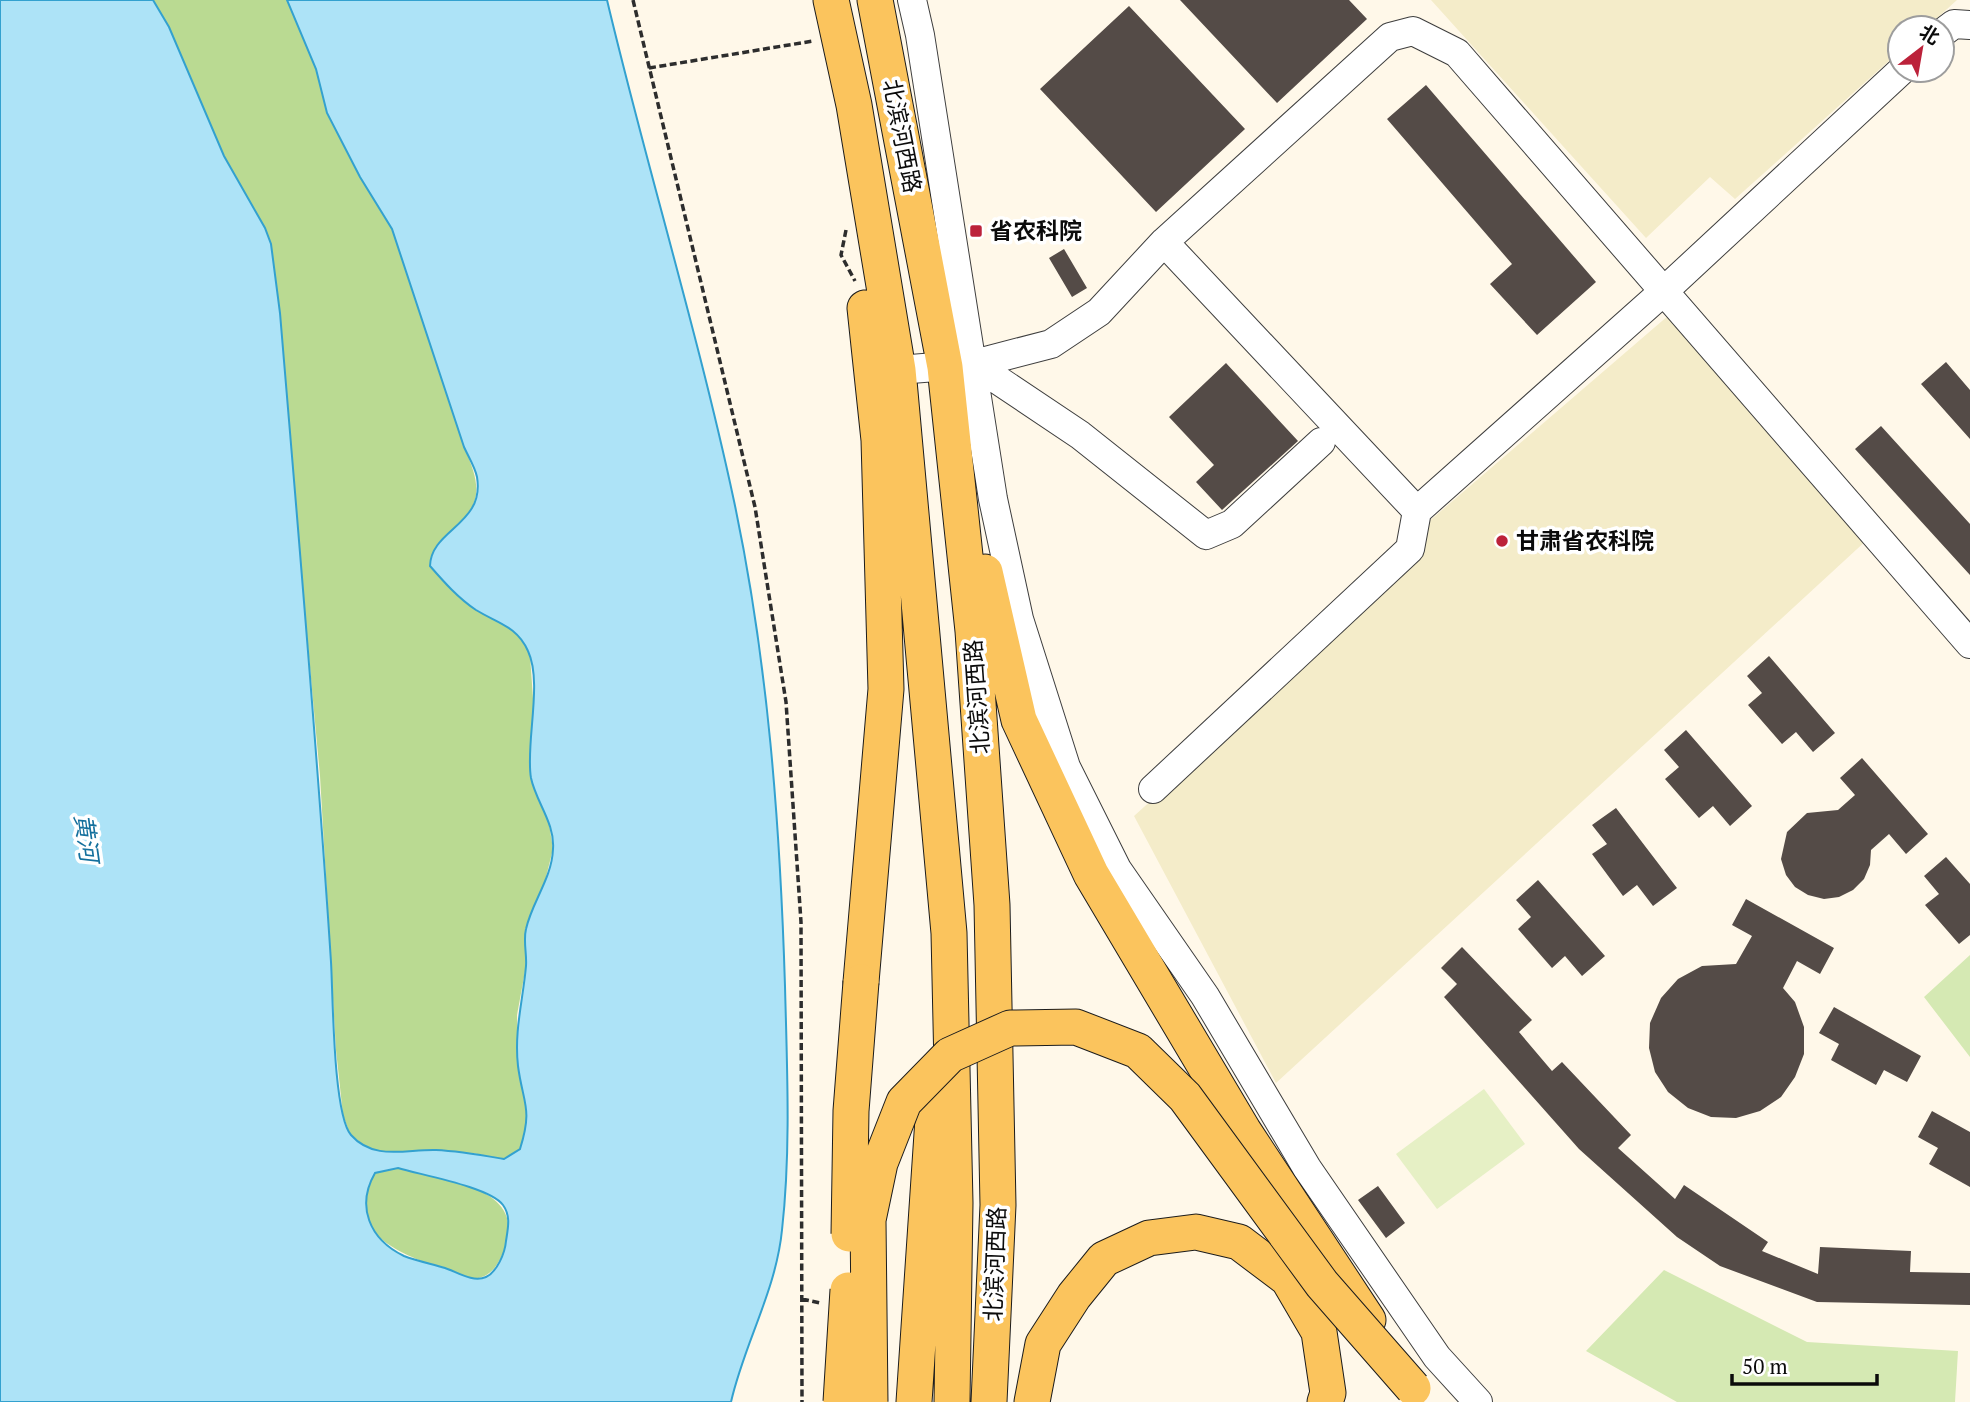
<svg xmlns="http://www.w3.org/2000/svg" width="1970" height="1402" font-family="'PT Serif','Noto Sans SC',serif">
<style>
.farmland{fill:#f4ecc9}
.green{fill:#d5e9b3}
.forest{fill:#bada92}
.pitch{fill:#e6f0c5}
.water{fill:#ade3f7;stroke:#33a1cf;stroke-width:2;fill-rule:evenodd}
.building{fill:#544b47}
.lines{fill:none;stroke-linecap:round;stroke-linejoin:round}
.minor-casing{stroke:#3e3e3e;stroke-width:30}
.major-casing{stroke:#1c1c1c;stroke-width:37}
.path{stroke:#2d2d2d;stroke-width:3.5;stroke-dasharray:7 3.5;stroke-linecap:butt}
.minor{stroke:#fff;stroke-width:28}
.major{stroke:#fbc45d;stroke-width:35}
.major-bridge-casing{stroke:#1c1c1c;stroke-width:37;stroke-linecap:butt}
.major-bridge{stroke:#fbc45d;stroke-width:35}
.poi-dot{fill:#bc223a;stroke:#fff;stroke-width:2.5}
.labels{text-anchor:middle;stroke-width:7;stroke-linejoin:round;paint-order:stroke}
.street-label{font-size:23px;fill:#0b0b0b;stroke:#fff}
.poi-label{font-size:23px;font-weight:bold;fill:#0b0b0b;stroke:#fff;text-anchor:start}
.water-label{font-size:24px;font-style:italic;fill:#14709d;stroke:#fff}
</style>
<rect width="100%" height="100%" fill="#fff8e9"/>
<!-- farmland -->
<path class="farmland" d="M1431,0h526l-31,28h-26v23l-165,148 -25,-22 -64,61z
M1669,315l200,223 -593,545 -142,-267 286,-258 7,-35z"/>
<!-- green -->
<path class="green" d="M1970,955v102l-46,-60z
M1664,1270l143,72 151,9 -3,51h-278l-91,-51z"/>
<!-- forest -->
<path class="forest" d="M153,0h134l29,69 11,44 33,64 32,52 72,218c22,49 15,61 -25,95l39,69 25,10 18,16 9,18 4,58 -3,65 18,46 4,25 -9,36 -19,45 1,36 -9,49 1,52 11,44 -9,38 -16,10 -32,-6 -91,-1 -16,-6 -15,-12 -7,-19 -7,-65 -16,-274 -49,-532 -47,-88 -55,-129z
M398,1168c45,13 132,17 106,83 -7,15 -12,25 -30,28 -47,-18 -140,-34 -99,-106z"/>
<!-- pitch -->
<path class="pitch" d="M1484,1089l41,55 -88,65 -41,-55z"/>
<!-- water -->
<path class="water" d="M0,0h153l16,27 55,129 41,72 6,16 9,69c18,216 37,432 51,649 2,33 2,152 20,173 23,26 55,14 85,15 23,1 45,5 68,9l16,-10c13,-41 3,-45 -2,-83 -4,-35 5,-66 8,-100 1,-12 -3,-25 0,-37 6,-27 26,-51 27,-80 2,-26 -17,-47 -22,-71 -6,-33 12,-95 -3,-127 -11,-25 -31,-28 -52,-41 -18,-12 -32,-28 -46,-44 1,-37 55,-41 47,-89 -2,-10 -9,-21 -13,-30l-72,-218 -32,-52 -33,-64 -11,-44 -29,-69h320c40,168 91,333 127,501 34,160 46,323 51,485 2,81 6,164 -3,244 -6,61 -38,114 -51,172h-731zM398,1168c23,7 92,19 105,37 8,11 5,23 3,36 -1,12 -9,31 -20,36 -13,6 -29,-5 -41,-9 -13,-4 -28,-7 -41,-12 -35,-17 -48,-50 -29,-83z"/>
<!-- building -->
<path class="building" d="M1180,0h169l18,19 -90,84z
M1129,6l116,123 -89,83 -116,-123z
M1426,85l170,197 -59,53 -47,-51 22,-20 -125,-145z
M1064,249l23,39 -15,9 -23,-39z
M1946,362l24,28v49l-49,-55z
M1226,363l72,78 -76,69 -26,-28 18,-17 -45,-48z
M1881,426l89,98v51l-115,-126z
M1769,656l66,77 -22,19 -17,-20 -14,12 -34,-39 14,-12 -15,-17z
M1686,730l66,76 -22,20 -17,-20 -14,12 -34,-39 14,-12 -15,-17z
M1862,758l66,76 -22,20 -17,-20 -18,16 -1,15 -6,14 -11,11 -14,7 -15,2 -16,-4 -13,-8 -9,-12 -5,-16 6,-27 20,-19 31,-3 17,-15 -15,-17z
M1616,808l61,80 -24,18 -16,-21 -14,11 -31,-42 15,-10 -15,-19z
M1946,857l24,27v51l-11,9 -34,-39 14,-11 -15,-18z
M1538,880l67,76 -23,20 -17,-20 -13,12 -34,-39 13,-12 -15,-17z
M1746,899l88,49 -14,26 -23,-13 -14,27 12,14 9,25v27l-9,23 -14,20 -21,14 -24,7 -25,-1 -23,-9 -20,-16 -13,-20 -6,-24 1,-25 11,-25 17,-19 24,-13 34,-2 16,-28 -20,-11z
M1462,947l70,73 -13,12 33,39 10,-9 69,73 -13,13 57,51 9,-14 84,57 -6,9 56,23 2,-27 91,4 -1,21 60,1v32l-153,-3 -97,-36 -43,-29 -98,-88 -135,-152 13,-13 -16,-16z
M1834,1007l87,49 -14,26 -23,-12 -8,15 -45,-25 8,-16 -20,-11z
M1932,1111l38,21v55l-41,-23 9,-16 -20,-11z
M1378,1186l27,37 -19,15 -28,-38z"/>
<g class="lines">
<!-- minor casing -->
<g class="minor-casing">
<path id="minor" d="M912,0l8,35 73,464 26,120 47,148 51,102 88,127 102,172 130,189 41,45
M1942,33l12,-9 16,1
M1164,242l253,269 247,-220 238,-221
M974,364l106,71 126,100 26,-11 89,-82
M898,370l76,-6 77,-20 48,-32 65,-70 226,-205 23,-6 44,22 513,591
M1153,789l257,-240 7,-38"/>
</g>
<!-- major casing -->
<g class="major-casing">
<path id="major" d="M831,0l23,105 44,265 51,563 6,270 -3,199
M875,0l70,367 28,264 19,274 6,300 -9,197
M985,572l34,148 72,154 152,256 125,190
M861,982l25,-293 -7,-249 -14,-132
M914,1402l20,-298
M1032,1402l11,-58 31,-48 30,-37 45,-21 47,-6 43,10 49,37 31,53 9,61 -3,9"/>
</g>
<!-- path -->
<path class="path" d="M633,0l122,507 31,195 15,220 1,480
M649,68l164,-27
M846,230l-5,25 14,26
M802,1299l18,4"/>
<!-- minor -->
<use href="#minor" class="minor"/>
<!-- major -->
<use href="#major" class="major"/>
<!-- major-bridge casing -->
<g class="major-bridge-casing">
<path id="major-bridge" d="M849,1234l2,-123 10,-129
M841,1402l7,-112
M870,1402l-2,-182 12,-57 24,-61 46,-47 60,-27 66,-1 62,24 47,46 137,187 91,104"/>
</g>
<!-- major-bridge -->
<use href="#major-bridge" class="major-bridge"/>
</g>
<!-- markers -->
<g class="poi-dot">
<rect x="969" y="224" width="14" height="14" rx="3.5"/>
<circle cx="1502" cy="541" r="7"/>
</g>
<g class="labels">
<!-- street labels -->
<g class="street-label">
<text transform="translate(902 136) rotate(79)" y="8">北滨河西路</text>
<text transform="translate(977 697) rotate(-94)" y="8">北滨河西路</text>
<text transform="translate(995 1264) rotate(-88)" y="8">北滨河西路</text>
</g>
<!-- poi labels -->
<g class="poi-label">
<text x="990" y="239">省农科院</text>
<text x="1516" y="549">甘肃省农科院</text>
</g>
<!-- water labels -->
<g class="water-label">
<text transform="translate(86 838) rotate(82)" y="8">黄河</text>
</g>
</g>
<!-- north arrow -->
<g transform="translate(1921 49) rotate(31)"><circle r="33" fill="#ffffff" stroke="#9d9d9d" stroke-width="2"/>
<path d="M0-5L12 26L0 18L-12 26Z" fill="#bc223a"/>
<text y="-10" font-size="19" font-weight="bold" text-anchor="middle" fill="#0b0b0b">北</text>
</g>
<!-- scale -->
<path d="M1732 1374v10h145v-10" fill="none" stroke="#0b0b0b" stroke-width="3.5"/>
<text x="1742" y="1374" font-size="21" fill="#0b0b0b" stroke="#ffffff" stroke-width="5" paint-order="stroke">50 m</text>
</svg>
